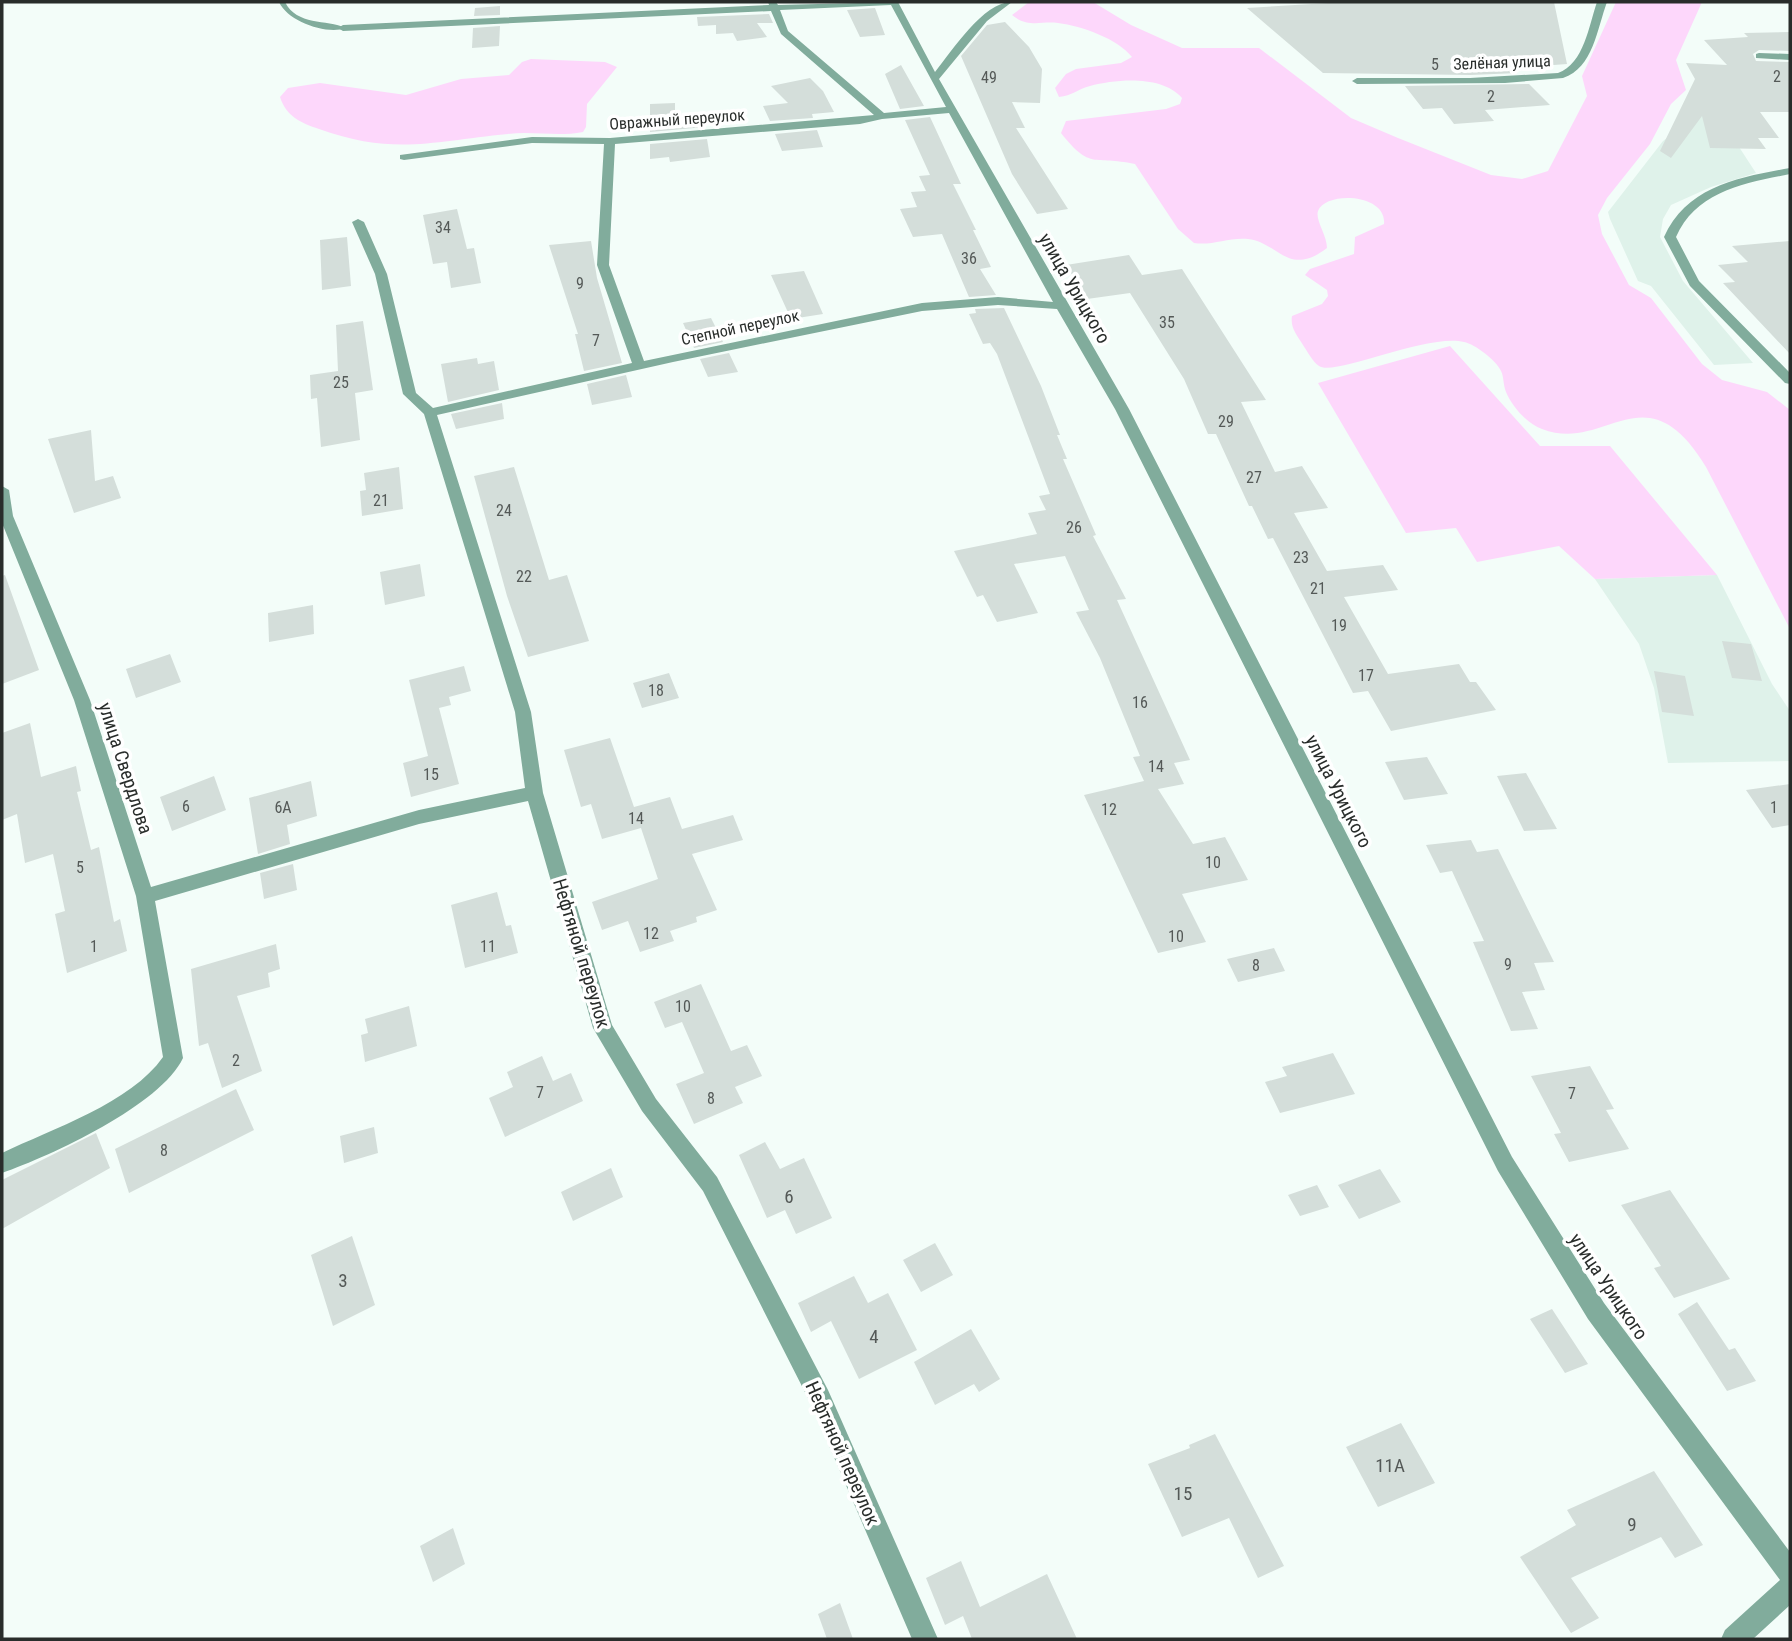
<svg xmlns="http://www.w3.org/2000/svg" width="1792" height="1641" font-family="'Roboto Condensed',sans-serif">
<style>
.built{fill:#dff2ea}
.green{fill:#fdd7fb}
.building{fill:#d4deda}
.lines{fill:none;stroke-linecap:round;stroke-linejoin:round}
.service{fill:#81ac9c;fill-rule:evenodd}
.minor{fill:#81ac9c;fill-rule:evenodd}
.labels{text-anchor:middle;stroke-width:7;stroke-linejoin:round;paint-order:stroke}
.far-street-label{font-size:16px;fill:#292d2b;stroke:#fff}
.number-label{font-size:16px;fill:#545957}
.street-label{font-size:19px;fill:#292d2b;stroke:#fff}
.near-number-label{font-size:19px;fill:#545957}
</style>
<rect width="100%" height="100%" fill="#f3fdf9"/>
<!-- built -->
<path class="built" d="M1711,104l45,69 -45,14 -40,18 -8,14 -3,18 23,44 70,82 -39,2 -63,-79 -13,-5 -28,-62 -2,-7 55,-71z
M1717,575l55,109 18,27v50l-122,2 -14,-75 -15,-44 -44,-65z"/>
<!-- green -->
<path class="green" d="M1029,2h64l38,23 51,23h77l92,70 47,20 93,37 31,4 26,-8 39,-75 -5,-20 34,-74h86l-26,58 10,30 -15,14 -21,40 -43,54 -9,17 4,19 27,51 22,13 51,66 20,16 45,12 23,18v219l-84,-162c-61,-100 -99,-13 -164,-38 -15,-5 -30,-23 -36,-37 -3,-7 -2,-15 -5,-21 -4,-10 -26,-27 -37,-29 -37,-9 -130,35 -145,24 -6,-4 -12,-15 -16,-21 -6,-10 -13,-17 -11,-29l30,-12 6,-8 -1,-6 -22,-15 5,-6 44,-15 1,-17 29,-13c3,-31 -59,-33 -66,-13 -3,9 9,24 9,37 -39,30 -49,-6 -79,-9 -19,-2 -36,7 -54,4l-16,-14 -43,-65c-42,-9 -44,7 -74,-31l5,-12 100,-12 14,-5 2,-6c-20,-23 -65,-19 -92,-12 -12,3 -18,10 -31,11l-4,-9 11,-14 10,-5 45,-6 11,-6c-14,-18 -50,-31 -74,-34 -18,-2 -30,5 -46,-8z
M531,59l74,3 12,5 -30,37 -1,23 -3,5c-25,5 -50,-1 -75,2 -74,7 -114,22 -189,-5 -18,-6 -33,-13 -39,-32l8,-9 32,-5 86,12 55,-16 48,-4 13,-13z
M1450,346l90,100h70l107,129 -122,4 -36,-33 -82,16 -21,-34 -50,5 -88,-150z"/>
<!-- building -->
<path class="building" d="M1345,2h209l13,62 -54,4 5,5 -48,2 -147,-2 -76,-65z
M500,6v9l-26,1 1,-8z
M875,8l10,27 -25,2 -13,-27z
M769,14l4,9h-16l10,14 -30,4 -4,-8 -17,1v-9l-18,1 -1,-9z
M1005,22l24,25 13,22 -2,34 -28,-1 13,26h-9l52,81 -31,5 -25,-40 -51,-118 26,-31z
M500,26l-1,20 -27,2 1,-20z
M1790,32v19l-31,-1 -6,4 3,7 34,1v50h-30l19,26h-21l8,11 -56,-1 -8,-32 -31,42 -11,-7 35,-72 -9,-16 41,2 -23,-25 44,-3 -4,-4z
M901,65l23,41 -24,3 -15,-35z
M810,78l13,13 11,21 -22,2 1,4 -43,3 -7,-15 25,-3 -17,-17z
M1529,84l21,21 -65,5 9,11 -40,3 -12,-16 -19,1 -18,-23z
M675,103v12l18,-2 3,8 8,-1 1,7 -55,5v-28z
M930,117l31,67h-8l23,46h-3l18,37 -11,2 16,26 -27,2 -27,-63 -29,3 -13,-28 17,-2 -6,-15 15,-1 -7,-15 11,-1 -25,-55z
M817,130l6,17 -41,4 -7,-17z
M707,139l3,18 -40,5 -1,-5 -19,2v-15z
M457,209l10,40 7,-1 7,35 -30,5 -4,-26 -14,2 -10,-49z
M347,237l4,49 -29,4 -2,-50z
M591,241l6,37 25,85 -38,8 -9,-37h3l-29,-89z
M1790,241v113l-67,-71 12,-1 -17,-17 30,-3 -16,-16z
M1129,255l13,20 40,-6 84,131 -25,2 34,70 27,-6 26,42 -34,5 33,58 56,-6 15,25 -54,7 44,77 71,-10 11,18h6l20,28 -105,21 -23,-40 -15,2 -80,-155 -5,1 -16,-33h-3l-33,-72h-8l-24,-55 -54,-86 -43,6 -21,-34z
M804,271l19,43 -32,5 -20,-44z
M1004,308l37,78 19,49h-3l10,24h-4l33,76 -3,1 33,63 -9,1 73,160 -16,3 10,21 -26,5 35,55 32,-7 23,43 -66,14 24,48 -48,11 -74,-158 60,-14 -11,-24 7,-1 -40,-98 -24,-46 13,-2 -24,-54 -51,8 24,49 -41,9 -14,-27 -6,2 -23,-46 83,-17 -9,-21 18,-3 -7,-14 11,-2 -53,-140 -7,-11 -7,1 -14,-30 7,-1 -1,-4z
M711,318l12,24 -29,6 -11,-25z
M363,321l10,69 -18,3 5,47 -39,7 -4,-49 -6,1 -1,-24 28,-4 -2,-46z
M729,353l9,19 -30,5 -8,-18z
M477,358l1,6 16,-3 5,29 -51,12 -7,-38z
M626,375l6,22 -40,8 -5,-21z
M502,403l2,16 -48,10 -5,-15z
M91,430l4,51 18,-5 8,22 -47,15 -26,-74z
M399,467l4,42 -41,7 -2,-25 6,-1 -2,-17z
M514,467l35,113 18,-5 22,66 -61,16 -21,-61 -33,-120z
M420,564l5,32 -40,9 -5,-33z
M5,575l34,95 -37,14v-108z
M313,605l1,29 -45,8 -1,-29z
M1722,641l29,3 11,37 -30,-3z
M170,654l11,28 -45,16 -10,-29z
M464,666l7,25 -22,6 2,8 -12,3 20,76 -48,13 -8,-34 25,-7 -19,-76z
M1654,671l31,5 9,40 -32,-4z
M669,673l10,25 -37,10 -9,-25z
M30,723l11,54 35,-11 5,25 -4,1 14,58 8,-3 15,75 6,-3 7,32 -60,22 -12,-59 10,-3 -12,-57 -28,9 -8,-49 -15,6v-87z
M610,738l24,69 36,-10 12,32 51,-14 10,25 -51,14 25,56 -21,7 1,5 -27,9 4,10 -34,11 -12,-31 -26,9 -10,-28 66,-23 -17,-51 -39,11 -11,-35 -10,3 -17,-57z
M1427,757l21,37 -44,6 -19,-38z
M1526,773l31,56 -33,2 -27,-55z
M214,776l12,34 -54,21 -12,-34z
M311,781l6,35 -30,9 3,19 -32,10 -9,-56z
M1790,784v41l-18,3 -26,-38z
M1471,840l6,12 21,-3 56,113 -20,1 11,27 -23,2 16,37 -27,2 -38,-89 11,-1 -32,-70 -12,2 -14,-28z
M293,864l4,26 -33,9 -4,-26z
M497,892l9,34 5,-1 7,28 -53,15 -14,-63z
M276,944l4,25 -12,4 2,14 -33,9 25,75 -40,17 -14,-45 -9,3 -8,-77z
M1274,948l11,23 -47,11 -11,-23z
M701,984l30,67 16,-6 15,31 -27,11 8,16 -49,21 -18,-40 28,-11 -22,-51 -17,6 -11,-26z
M409,1006l8,40 -52,16 -4,-27 7,-2 -3,-14z
M1333,1053l22,41 -75,19 -15,-31 22,-6 -5,-9z
M542,1056l11,25 18,-8 12,28 -78,36 -16,-39 24,-11 -6,-15z
M1590,1066l24,43 -8,1 23,39 -60,13 -15,-28 7,-1 -30,-57z
M236,1089l18,41 -125,63 -14,-44z
M374,1127l4,26 -34,10 -4,-27z
M96,1133l14,35 -108,61v-49z
M765,1142l15,27 24,-11 28,60 -36,16 -11,-24 -18,8 -28,-63z
M611,1168l12,29 -50,24 -12,-29z
M1380,1169l21,33 -42,17 -21,-34z
M1317,1185l12,22 -29,9 -12,-21z
M1670,1190l60,89 -56,19 -20,-30 7,-2 -40,-61z
M352,1236l23,69 -42,21 -22,-71z
M935,1243l18,32 -32,17 -18,-32z
M854,1276l14,27 20,-10 29,57 -58,29 -28,-58 -20,11 -13,-29z
M1697,1302l32,48 6,-2 21,33 -29,10 -49,-77z
M1552,1309l36,55 -23,9 -35,-54z
M971,1329l29,50 -21,13 -5,-8 -39,21 -21,-43z
M1401,1423l34,60 -57,24 -32,-60z
M1215,1434l69,132 -26,12 -29,-60 -47,19 -34,-73 42,-16 -1,-3z
M1654,1471l49,74 -28,13 -14,-21 -90,41 28,40 -28,15 -51,-76 56,-32 -9,-15z
M453,1528l12,36 -32,18 -13,-36z
M961,1561l19,46 67,-33 30,65h-105l-9,-23 -18,9 -19,-47z
M840,1603l13,36h-26l-9,-25z"/>
<g class="lines">
<!-- service -->
<path class="service" d="M279,2h6c12,24 41,17 61,26 -19,7 -58,-6 -67,-26z"/>
<!-- minor -->
<path class="minor" d="M768,2h8l2,3 120,-3 37,70c17,-21 49,-71 77,-70l-25,19 -48,58 190,330 383,748 92,146 186,249v53l-37,34h-32l4,-9 55,-50 -192,-261 -90,-148 -383,-762 -58,-100 -59,-4 -76,6 -249,51 -236,53 94,297 12,81 69,232 44,74 61,78 111,213 110,249h-26l-100,-233 -109,-215 -61,-80 -49,-83 -65,-227 -109,23 -264,77 28,157c-22,47 -132,98 -181,115v-20c50,-24 129,-50 161,-96l-27,-161 -62,-196 -72,-177v-37l7,4 4,26 77,184 61,187 268,-77 106,-22 -10,-76 -91,-298 -21,-20 -28,-120 -23,-52 6,-3 6,3 23,52 29,119 17,15 199,-45 -35,-98 7,-121 -72,-1 -128,17 -4,-1v-4l132,-18 78,1 264,-23 -93,-81 -10,-23 -428,20 -5,-3 5,-3 426,-20zM891,5l55,102 -62,6 -96,-82 -8,-21zM949,113l104,189 -55,-5 -76,6 -278,58 -35,-96 6,-121 245,-20 22,-5z
M1597,2h10c-10,27 -14,66 -44,76l-58,5 -148,1 -5,-3 5,-3h113l88,-5c26,-9 31,-48 39,-71z
M1759,53l31,1v6l-34,-2v-4z
M1790,168v6c-45,9 -94,17 -114,63l23,44 91,92v11l-5,-1 -95,-97 -26,-49c23,-51 76,-60 126,-69z"/>
</g>
<g class="labels">
<!-- far-street labels -->
<g class="far-street-label">
<text transform="translate(1502 62) rotate(-2)" y="6">Зелёная улица</text>
<text transform="translate(677 119) rotate(-4)" y="6">Овражный переулок</text>
<text transform="translate(740 327) rotate(-12)" y="6">Степной переулок</text>
</g>
<!-- number labels -->
<g class="number-label">
<text x="1435" y="70">5</text>
<text x="1777" y="82">2</text>
<text x="989" y="83">49</text>
<text x="1491" y="102">2</text>
<text x="443" y="233">34</text>
<text x="969" y="264">36</text>
<text x="580" y="289">9</text>
<text x="1167" y="328">35</text>
<text x="596" y="346">7</text>
<text x="341" y="388">25</text>
<text x="1226" y="427">29</text>
<text x="1254" y="483">27</text>
<text x="381" y="506">21</text>
<text x="504" y="516">24</text>
<text x="1074" y="533">26</text>
<text x="1301" y="563">23</text>
<text x="524" y="582">22</text>
<text x="1318" y="594">21</text>
<text x="1339" y="631">19</text>
<text x="1366" y="681">17</text>
<text x="656" y="696">18</text>
<text x="1140" y="708">16</text>
<text x="1156" y="772">14</text>
<text x="431" y="780">15</text>
<text x="186" y="812">6</text>
<text x="283" y="813">6А</text>
<text x="1774" y="813">1</text>
<text x="1109" y="815">12</text>
<text x="636" y="824">14</text>
<text x="1213" y="868">10</text>
<text x="80" y="873">5</text>
<text x="651" y="939">12</text>
<text x="1176" y="942">10</text>
<text x="94" y="952">1</text>
<text x="488" y="952">11</text>
<text x="1508" y="970">9</text>
<text x="1256" y="971">8</text>
<text x="683" y="1012">10</text>
<text x="236" y="1066">2</text>
<text x="540" y="1098">7</text>
<text x="1572" y="1099">7</text>
<text x="711" y="1104">8</text>
<text x="164" y="1156">8</text>
</g>
<!-- street labels -->
<g class="street-label">
<text transform="translate(1075 288) rotate(60)" y="7">улица Урицкого</text>
<text transform="translate(126 768) rotate(72)" y="7">улица Свердлова</text>
<text transform="translate(1339 791) rotate(63)" y="7">улица Урицкого</text>
<text transform="translate(582 953) rotate(73)" y="7">Нефтяной переулок</text>
<text transform="translate(1609 1286) rotate(56)" y="7">улица Урицкого</text>
<text transform="translate(843 1453) rotate(66)" y="7">Нефтяной переулок</text>
</g>
<!-- near-number labels -->
<g class="near-number-label">
<text x="789" y="1203">6</text>
<text x="343" y="1287">3</text>
<text x="874" y="1343">4</text>
<text x="1390" y="1472">11А</text>
<text x="1183" y="1500">15</text>
<text x="1632" y="1531">9</text>
</g>
</g>
<!-- border -->
<rect width="1792" height="1641" fill="none" stroke="#292d2b" stroke-width="7"/>
</svg>
